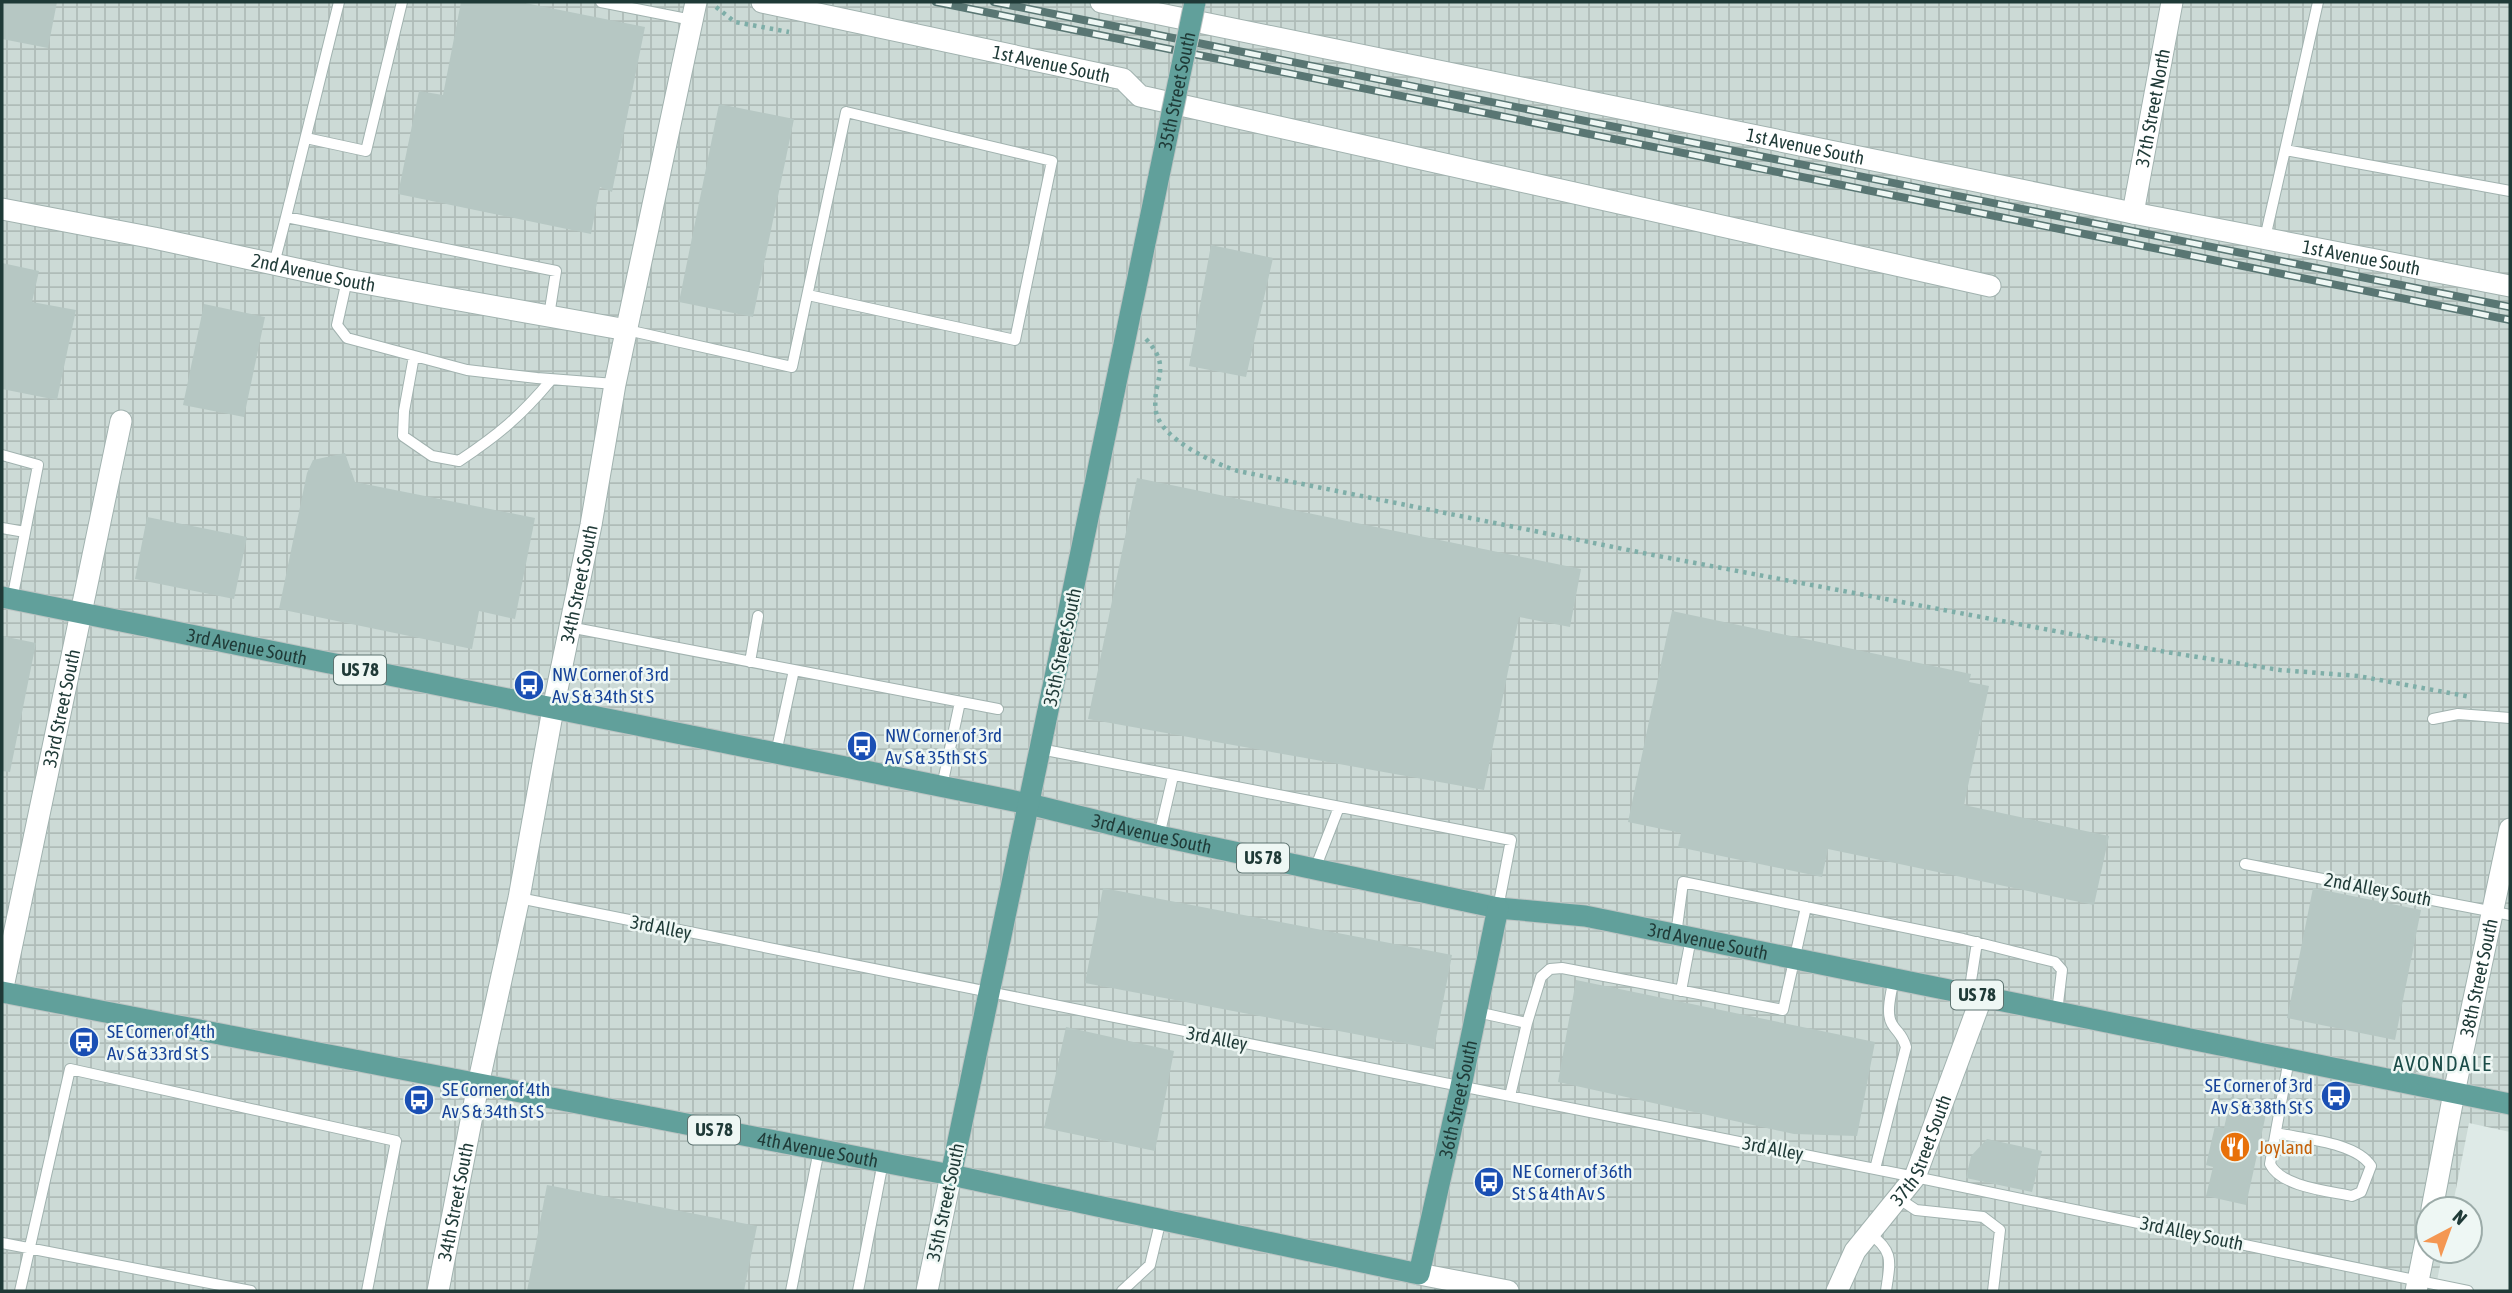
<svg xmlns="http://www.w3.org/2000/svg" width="2512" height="1293" font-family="'Asap Condensed',sans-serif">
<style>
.industrial{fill:url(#industrial-grid)}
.building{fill:#b6c7c3}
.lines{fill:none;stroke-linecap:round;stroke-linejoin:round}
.service-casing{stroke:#a1b2af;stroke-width:12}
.minor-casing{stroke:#a1b2af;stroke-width:23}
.tertiary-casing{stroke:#a1b2af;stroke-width:23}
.primary-casing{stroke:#bcc4c3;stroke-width:23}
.path{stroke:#7eaea8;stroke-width:4.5;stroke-dasharray:3.5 5;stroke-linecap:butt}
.service{stroke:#fff;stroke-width:10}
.minor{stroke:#fff;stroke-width:21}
.tertiary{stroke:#fff;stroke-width:21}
.primary{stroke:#61a09b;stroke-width:21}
.rail-casing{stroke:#597673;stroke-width:8}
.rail{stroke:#eef7f4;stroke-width:5;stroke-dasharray:16;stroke-linecap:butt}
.primary-bridge-casing{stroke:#bcc4c3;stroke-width:23;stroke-linecap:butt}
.primary-bridge{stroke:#61a09b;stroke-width:21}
.labels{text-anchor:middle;stroke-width:5;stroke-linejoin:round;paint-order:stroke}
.shield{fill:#eef7f4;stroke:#5d7370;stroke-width:2}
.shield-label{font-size:18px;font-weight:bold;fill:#1f3a37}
.street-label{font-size:19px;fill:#1f3a37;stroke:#eef7f4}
.transit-label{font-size:19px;fill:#164399;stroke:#eef7f4;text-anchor:start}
.food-label{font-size:19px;fill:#c56008;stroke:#eef7f4;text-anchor:start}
.neighbourhood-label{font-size:21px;letter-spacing:2px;fill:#1b4c48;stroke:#eef7f4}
</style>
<defs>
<pattern id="industrial-grid" width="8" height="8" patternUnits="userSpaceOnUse" patternTransform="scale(1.75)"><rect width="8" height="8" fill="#ccdad6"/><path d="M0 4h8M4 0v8" fill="none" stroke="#afbcb8"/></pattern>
</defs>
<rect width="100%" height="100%" fill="#deeae7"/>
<!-- industrial -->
<path class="industrial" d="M2,2h2508v1130l-41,-9 -17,86h-24v42h15l-8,40h-2433z"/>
<!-- building -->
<path class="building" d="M2,2h55l-9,46 -46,-9z
M461,2h59l125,25 -33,165 -12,-5 -9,47 -193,-40 21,-103 24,4z
M719,104l75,15 -41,198 -74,-15z
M1211,245l62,13 -27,119 -57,-11z
M2,263l37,8 -7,31 44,8 -19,90 -55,-11z
M204,304l61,13 -21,100 -61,-12z
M345,453l10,29 180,36 -20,101 -36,-8 -7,38 -193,-40 28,-136 6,-13z
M1137,478l444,91 -11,58 -51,-10 -35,173 -396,-71z
M147,517l100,20 -13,62 -99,-20z
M1672,611l299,63 -2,8 20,4 -25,119 145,31 -15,69 -266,-56 -6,28 -144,-30 3,-14 -53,-11z
M2,636l34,7 -26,129 -8,-1z
M1103,888l349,67 -18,94 -349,-66z
M2313,888l108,22 -26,130 -108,-22z
M1576,980l299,62 -18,94 -63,-2 -236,-52z
M1066,1027l108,24 -19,100 -111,-23z
M2231,1097l37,8 -22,100 -40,-9 7,-29 -7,-2 9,-39 9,2z
M1987,1139l55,12 -10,41 -66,-14 5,-22z
M547,1185l210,41 -13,65h-217z"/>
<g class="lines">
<!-- service casing -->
<g class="service-casing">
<path id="service" d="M601,2l91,18
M306,138l60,13 36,-149
M2285,150l33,-148
M286,217l53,-215
M2265,238l20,-88 225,41
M274,264l12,-47 270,54 -7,45
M347,280l-10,45 10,13 120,32 70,8 78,6
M627,330l165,37 54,-255 206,49 -37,179 -207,-45
M414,356l-10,55 -1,25 29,20 27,5c39,-26 62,-45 92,-81
M2,455l36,10 -26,135
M2,528l23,4
M569,627l429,82
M750,662l8,-46
M2433,719l25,-5 52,4
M1040,749l471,91 -13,68
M776,753l18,-83
M942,786l18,-84
M1159,836l14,-60
M2245,864l265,51
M1315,869l24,-62
M519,898l1396,279 553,114
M1676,935l7,-53 280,57 92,23 7,8 -5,42
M1681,991l10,-53
M1969,994l8,-52
M1477,1012l50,11 -17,73
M1527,1023l14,-46 9,-8 12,-1 221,42 23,-103
M2276,1133c27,6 80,9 95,33l-10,26 -9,4c-23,-5 -71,-9 -82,-32l19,-105
M1875,1169l31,-122c-4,-14 -8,-13 -14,-23 -7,-11 0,-34 2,-46
M1898,1198l18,12 67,7 17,13 -7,61
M1869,1233c26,19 21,29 17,58
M2,1243l249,48
M20,1291l50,-222 326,72 -29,150
M791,1291l28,-141
M858,1291l25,-129
M1122,1291l28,-26 11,-46"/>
</g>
<!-- minor casing -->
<g class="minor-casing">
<g id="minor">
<path id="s1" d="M762,2l361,77 17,17 850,190"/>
<path id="s2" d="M2,209l152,29 193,42 280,50"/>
<path id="s3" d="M2133,213l39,-211"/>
<path id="s4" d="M2,992l119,-571"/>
<path id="s5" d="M2432,1209l22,-116 56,-264"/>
<path id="s6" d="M438,1291l40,-206 41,-187 34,-189 38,-184 24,-141 81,-382"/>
<path id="s7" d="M1837,1291l18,-40 60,-74 67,-181"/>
<path d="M2416,1291l12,-60"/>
</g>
</g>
<!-- tertiary casing -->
<g class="tertiary-casing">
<g id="tertiary">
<path id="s8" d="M1101,2l1032,211 377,73"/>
<path d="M1419,1274l89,17"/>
<path d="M927,1291l24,-116"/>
</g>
</g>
<!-- primary casing -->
<g class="primary-casing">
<g id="primary">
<path id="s9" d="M2,597l1027,207 130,32 339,72 87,8 925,188"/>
<path id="s10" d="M2,992l949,183 468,99 42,-188 37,-178"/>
<path d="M951,1175l109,-522"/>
</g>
</g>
<!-- path -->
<path class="path" d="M716,7l19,15 54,10
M1146,339c28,30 5,41 10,73 5,27 59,52 82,59l415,84 513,97 114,18 78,6 113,21"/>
<!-- service -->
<use href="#service" class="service"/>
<!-- minor -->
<use href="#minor" class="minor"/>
<!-- tertiary -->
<use href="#tertiary" class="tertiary"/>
<!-- primary -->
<use href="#primary" class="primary"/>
<!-- rail casing -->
<g class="rail-casing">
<path id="rail" d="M936,2l1574,318
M994,2l1516,305"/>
</g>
<!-- rail -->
<use href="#rail" class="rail"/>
<!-- primary-bridge casing -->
<g class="primary-bridge-casing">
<g id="primary-bridge">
<path id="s11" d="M1060,653l135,-651"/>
</g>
</g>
<!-- primary-bridge -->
<use href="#primary-bridge" class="primary-bridge"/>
</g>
<!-- icons -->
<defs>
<g id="bus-disc" transform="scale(1.575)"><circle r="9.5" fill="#1a4fb4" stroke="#eef7f4"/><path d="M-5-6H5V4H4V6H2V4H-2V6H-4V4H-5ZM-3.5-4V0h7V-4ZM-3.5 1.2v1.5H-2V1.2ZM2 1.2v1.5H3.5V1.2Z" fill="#fff"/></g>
<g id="restaurant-disc" transform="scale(1.575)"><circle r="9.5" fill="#e8710a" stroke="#eef7f4"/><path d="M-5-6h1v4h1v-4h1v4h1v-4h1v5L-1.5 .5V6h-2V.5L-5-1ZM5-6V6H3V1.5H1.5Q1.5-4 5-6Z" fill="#fff"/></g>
</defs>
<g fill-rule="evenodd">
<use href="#bus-disc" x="529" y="685"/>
<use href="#bus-disc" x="862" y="746"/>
<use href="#bus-disc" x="84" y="1042"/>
<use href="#bus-disc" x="2336" y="1096"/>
<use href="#bus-disc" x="419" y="1100"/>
<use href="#restaurant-disc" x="2235" y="1147"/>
<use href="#bus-disc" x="1489" y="1182"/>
</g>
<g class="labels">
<!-- shield labels -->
<g class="shield">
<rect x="334" y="655.5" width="52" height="29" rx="5"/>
<rect x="1237" y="843.5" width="52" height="29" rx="5"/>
<rect x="1951" y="980.5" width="52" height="29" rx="5"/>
<rect x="688" y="1115.5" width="52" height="29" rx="5"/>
</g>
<g class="shield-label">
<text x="360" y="676">US 78</text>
<text x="1263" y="864">US 78</text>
<text x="1977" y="1001">US 78</text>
<text x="714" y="1136">US 78</text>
</g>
<!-- street labels -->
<g class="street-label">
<text dy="7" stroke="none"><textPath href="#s1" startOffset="296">1st Avenue South</textPath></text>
<text dy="7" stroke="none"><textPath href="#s11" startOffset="574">35th Street South</textPath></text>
<text dy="7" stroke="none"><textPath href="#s3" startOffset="107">37th Street North</textPath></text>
<text dy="7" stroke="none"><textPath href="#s8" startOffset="719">1st Avenue South</textPath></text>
<text dy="7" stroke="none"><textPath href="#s8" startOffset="1286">1st Avenue South</textPath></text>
<text dy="7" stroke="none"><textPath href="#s2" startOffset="318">2nd Avenue South</textPath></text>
<text dy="7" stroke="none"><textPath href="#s6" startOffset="721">34th Street South</textPath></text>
<text dy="7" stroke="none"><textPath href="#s9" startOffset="250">3rd Avenue South</textPath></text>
<text transform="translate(1062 647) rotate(-78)" y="7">35th Street South</text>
<text dy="7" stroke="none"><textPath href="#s4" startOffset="290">33rd Street South</textPath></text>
<text dy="7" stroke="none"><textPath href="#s9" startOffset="1174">3rd Avenue South</textPath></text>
<text transform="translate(2378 889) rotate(11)" y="7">2nd Alley South</text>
<text transform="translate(661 927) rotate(11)" y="7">3rd Alley</text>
<text dy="7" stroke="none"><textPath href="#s9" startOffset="1741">3rd Avenue South</textPath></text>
<text dy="7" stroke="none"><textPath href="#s5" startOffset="236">38th Street South</textPath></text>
<text transform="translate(1217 1038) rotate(11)" y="7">3rd Alley</text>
<text dy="7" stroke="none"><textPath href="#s10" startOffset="1624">36th Street South</textPath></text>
<text transform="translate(1773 1148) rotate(11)" y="7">3rd Alley</text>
<text dy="7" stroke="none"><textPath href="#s7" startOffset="166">37th Street South</textPath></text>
<text dy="7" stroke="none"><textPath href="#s10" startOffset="831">4th Avenue South</textPath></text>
<text dy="7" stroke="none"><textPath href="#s6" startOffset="91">34th Street South</textPath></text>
<text transform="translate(945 1202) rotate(-78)" y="7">35th Street South</text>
<text transform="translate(2192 1233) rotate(12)" y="7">3rd Alley South</text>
</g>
<!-- transit labels -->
<g class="transit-label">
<text x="552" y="681">NW Corner of 3rd<tspan x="552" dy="22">Av S &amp; 34th St S</tspan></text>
<text x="885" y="742">NW Corner of 3rd<tspan x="885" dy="22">Av S &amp; 35th St S</tspan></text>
<text x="107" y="1038">SE Corner of 4th<tspan x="107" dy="22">Av S &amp; 33rd St S</tspan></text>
<text x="2313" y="1092" text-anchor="end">SE Corner of 3rd<tspan x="2313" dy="22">Av S &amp; 38th St S</tspan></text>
<text x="442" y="1096">SE Corner of 4th<tspan x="442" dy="22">Av S &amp; 34th St S</tspan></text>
<text x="1512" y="1178">NE Corner of 36th<tspan x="1512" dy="22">St S &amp; 4th Av S</tspan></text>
</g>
<!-- food labels -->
<g class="food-label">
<text x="2258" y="1154">Joyland</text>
</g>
<!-- neighbourhood labels -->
<g class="neighbourhood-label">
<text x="2443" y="1071">AVONDALE</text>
</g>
</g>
<!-- border -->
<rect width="2512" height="1293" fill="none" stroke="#1f3a37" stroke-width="7"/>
<!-- north arrow -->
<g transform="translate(2449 1230) rotate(41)"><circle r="33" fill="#eef7f4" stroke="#9baba8" stroke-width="2"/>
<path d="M0-5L12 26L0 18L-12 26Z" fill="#f49752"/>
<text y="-10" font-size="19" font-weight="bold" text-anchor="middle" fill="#1f3a37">N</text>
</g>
</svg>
